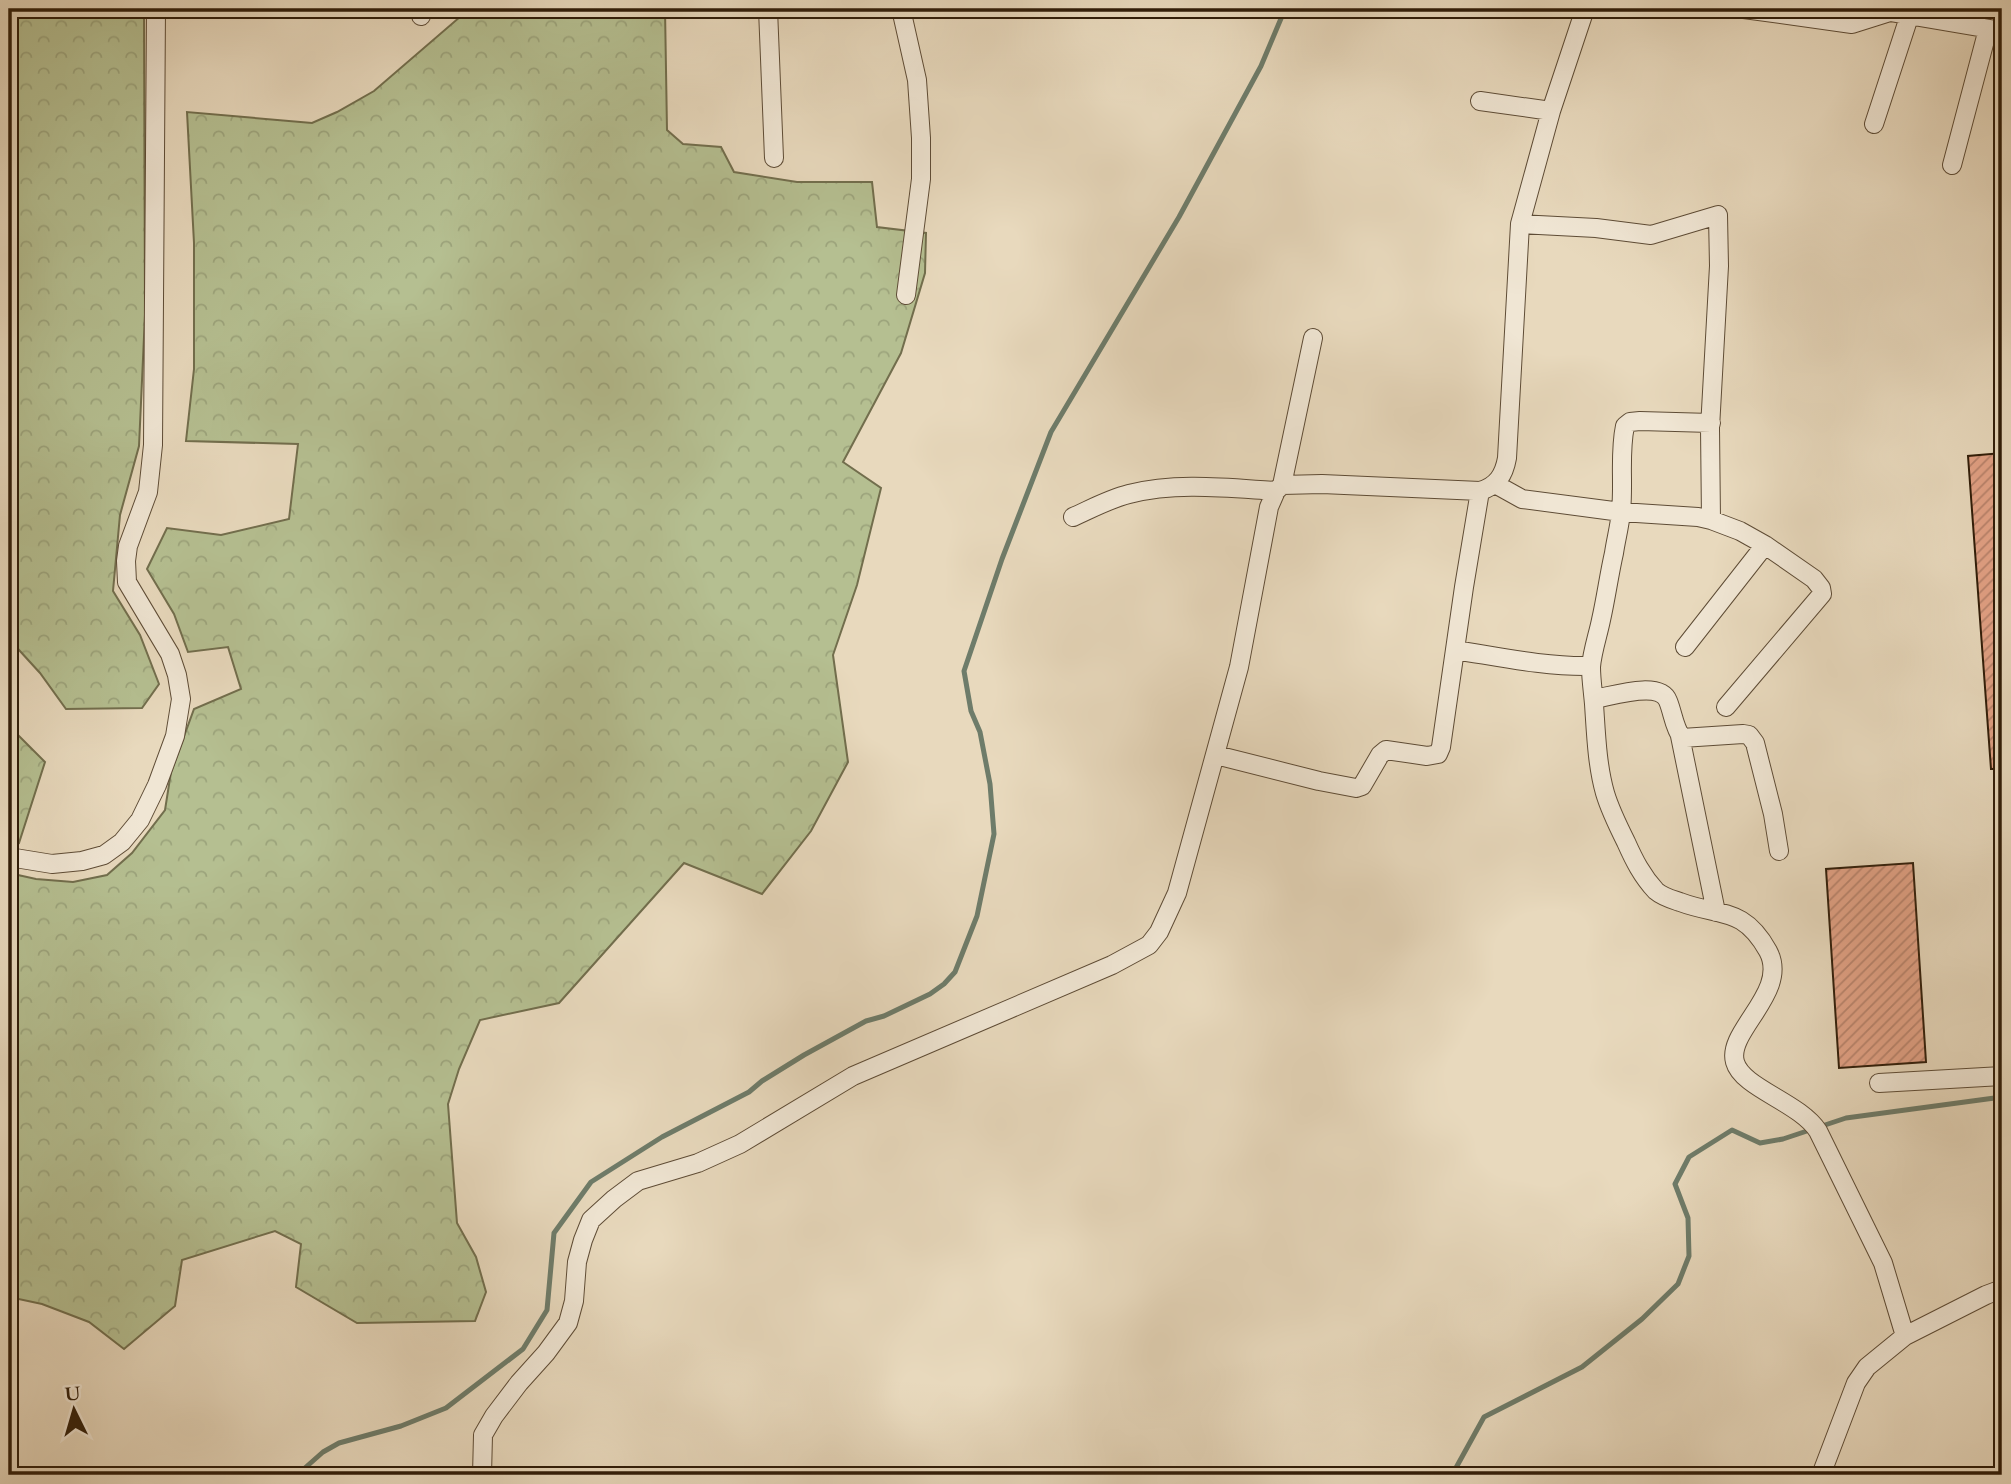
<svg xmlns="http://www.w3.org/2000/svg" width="2011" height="1484" font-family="Cardo,serif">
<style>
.forest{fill:url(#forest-crowns);stroke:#726e4d;stroke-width:2}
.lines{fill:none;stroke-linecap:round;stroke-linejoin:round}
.stream{stroke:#6e7c6a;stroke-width:5}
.building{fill:url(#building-hatch);stroke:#301d09;stroke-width:2}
.minor-casing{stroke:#5e4c36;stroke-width:20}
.minor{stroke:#f0e6d4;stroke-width:18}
</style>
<defs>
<pattern id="forest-crowns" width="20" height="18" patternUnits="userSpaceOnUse" patternTransform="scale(1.75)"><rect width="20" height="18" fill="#b5bf91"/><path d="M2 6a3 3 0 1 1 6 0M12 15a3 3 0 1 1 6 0" fill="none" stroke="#9ca47c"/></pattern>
<pattern id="building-hatch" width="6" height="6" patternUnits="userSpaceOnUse" patternTransform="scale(1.75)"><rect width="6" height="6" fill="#e3a286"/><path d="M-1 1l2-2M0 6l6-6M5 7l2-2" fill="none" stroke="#b8836c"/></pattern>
</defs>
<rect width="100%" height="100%" fill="#e8d9bd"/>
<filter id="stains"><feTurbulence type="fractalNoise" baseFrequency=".00286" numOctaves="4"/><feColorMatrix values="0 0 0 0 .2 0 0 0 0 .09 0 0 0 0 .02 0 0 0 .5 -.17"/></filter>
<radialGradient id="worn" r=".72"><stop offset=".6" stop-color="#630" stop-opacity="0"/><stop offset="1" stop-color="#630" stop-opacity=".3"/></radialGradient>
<!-- forest -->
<path class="forest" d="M9,9h135l1,306 -6,131 -19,69 -7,76 27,44 19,49 -17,24 -76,1 -26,-36 -31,-34z
M476,9h189l2,121 16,14 38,3 13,25 63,10h75l5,45 49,6 -1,40 -24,80 -58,109 38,26 -24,97 -24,70 15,107 -37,69 -49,63 -78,-31 -125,140 -79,17 -21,49 -11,35 9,119 19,34 10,35 -11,29 -118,2 -61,-36 5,-43 -26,-13 -93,29 -7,46 -51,43 -35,-27 -47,-18 -33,-7v-424l27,6 37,3 34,-7 25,-22 33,-43 6,-38 23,-63 47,-20 -13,-42 -40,5 -14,-38 -27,-45 20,-41 54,7 68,-16 9,-75 -112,-3 8,-72v-126l-7,-131 125,11 25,-11 37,-21 87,-75z
M9,726l36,36 -26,81 -10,-3z"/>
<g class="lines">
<!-- stream -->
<path class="stream" d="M297,1475l26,-23 16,-9 62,-17 45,-18 77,-59 24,-39 7,-77 37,-51 71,-45 87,-45 13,-11 42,-26 62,-34 18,-5 46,-22 14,-10 11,-12 22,-56 17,-82 -4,-50 -10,-52 -9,-21 -7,-40 38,-112 49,-127 128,-215 82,-151 24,-57
M1452,1475l32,-58 98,-50 60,-48 36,-35 11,-28 -1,-38 -13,-34 14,-27 43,-27 28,13 23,-4 63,-21 156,-21"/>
</g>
<!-- building -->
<path class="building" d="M2002,453v316h-11l-23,-313z
M1913,863l13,199 -87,6 -13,-199z"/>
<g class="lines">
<!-- minor casing -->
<g class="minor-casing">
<path id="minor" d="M420,9l1,7
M768,9l6,149
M901,9l16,71 4,58v41l-15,116
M1744,9l108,15 38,-12 112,19
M1480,101l71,10
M1874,124l35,-107
M1952,165l36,-136
M1520,224l76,4 55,7 67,-20 1,51 -9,162 1,92
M1711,423l-71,-2 -10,1 -5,4c-6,28 -1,57 -4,85 -1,14 -5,28 -7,42 -5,22 -8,45 -13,67 -3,15 -9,32 -10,47 0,12 2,25 3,37 2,29 3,61 11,89 5,17 13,33 21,49 8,18 16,34 30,49 7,6 15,8 24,11 40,15 63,4 88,49 22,41 -42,80 -33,111 7,26 64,40 83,69l65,132 22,73
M1495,484l27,15 99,13 77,5 13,3 29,11 25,14 49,34 7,9 1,6 -96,113
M1282,485l31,-147
M1073,517c18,-8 36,-18 56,-23 48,-12 98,-6 147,-3
M1685,647l80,-102
M1455,650c45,7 90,17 136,16
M1594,699c18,-3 66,-19 74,2 5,12 6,27 14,37l61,-4 6,1 6,8 18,71 6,37
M1680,736l36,176
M1216,755l103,26 37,7 6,-2 18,-31 6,-5 41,6 11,-2 3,-7 23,-160 16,-96
M9,857l43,7 30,-3 22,-6 18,-13 18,-22 17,-35 18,-49 6,-37 -4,-24 -7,-21 -43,-72 -1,-21 2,-15 20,-54 5,-47 3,-436
M1879,1083l123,-7
M482,1475l1,-40 11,-19 25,-33 27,-30 22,-30 6,-22 3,-39 6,-22 8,-20 23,-21 24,-18 60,-18 42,-19 113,-68 259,-111 37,-20 10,-13 18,-39 62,-226 30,-160 7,-16 6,-6 40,-1 158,7c17,-5 24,-16 27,-33l13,-234 31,-113 34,-102
M1821,1475l35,-92 11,-16 38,-31 81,-41 16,-6"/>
</g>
<!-- minor -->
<use href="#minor" class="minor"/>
</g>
<!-- margin -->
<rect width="2011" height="1484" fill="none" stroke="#e8d9bd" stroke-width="35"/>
<rect x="10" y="10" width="1990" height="1463" fill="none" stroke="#301d09" stroke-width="3.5"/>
<rect x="18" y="18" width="1976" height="1449" fill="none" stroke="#301d09" stroke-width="2"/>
<!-- north arrow -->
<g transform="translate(74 1410) rotate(355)" stroke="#f0e6d4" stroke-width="5" paint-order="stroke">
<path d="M0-5L12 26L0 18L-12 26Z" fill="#301d09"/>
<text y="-10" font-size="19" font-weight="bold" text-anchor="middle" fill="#301d09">U</text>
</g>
<rect width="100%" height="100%" filter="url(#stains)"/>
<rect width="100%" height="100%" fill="url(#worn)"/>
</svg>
